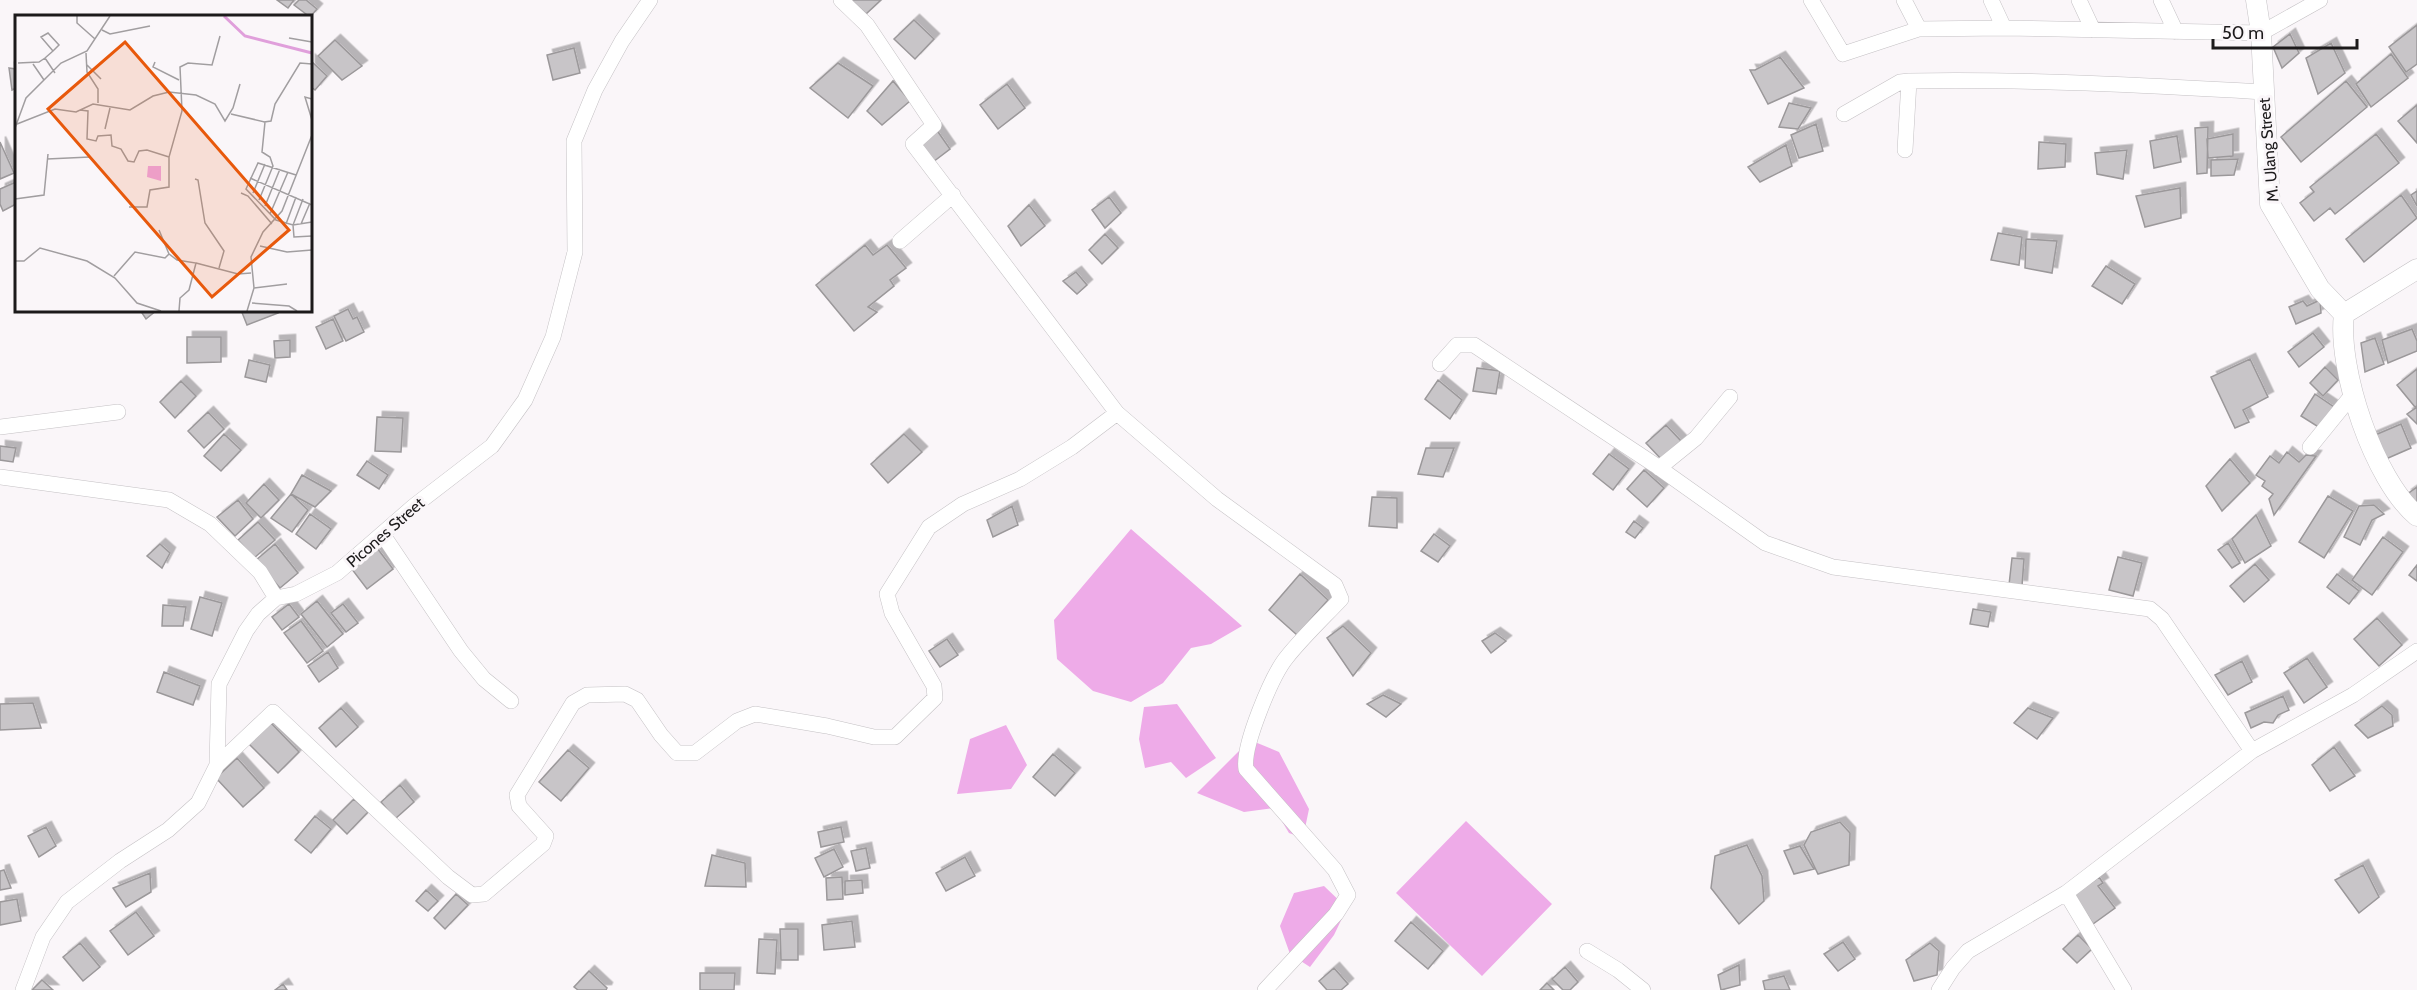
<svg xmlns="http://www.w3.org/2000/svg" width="2417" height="990" font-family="Cabin,sans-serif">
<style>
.forest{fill:#eeabe8}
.building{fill:#c8c5c8;stroke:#9b989a;stroke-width:1.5;filter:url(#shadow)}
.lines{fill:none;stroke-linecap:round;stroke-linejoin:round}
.minor-casing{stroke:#c4c1c4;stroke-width:16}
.tertiary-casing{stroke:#c4c1c4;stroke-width:21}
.minor{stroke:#fff;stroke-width:15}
.tertiary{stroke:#fff;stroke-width:20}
.labels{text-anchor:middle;stroke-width:6;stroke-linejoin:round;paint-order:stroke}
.street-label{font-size:16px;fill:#1c1a1b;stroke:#faf6f9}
.inset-river{fill:none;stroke:#e09fdb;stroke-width:3}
.inset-road{fill:none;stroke:#a19ea0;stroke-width:1.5}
.view{fill:#e8590c;fill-opacity:0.15;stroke:#e8590c;stroke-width:3}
.inset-edge{fill:none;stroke:#1c1a1b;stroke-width:3}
</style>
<defs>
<filter id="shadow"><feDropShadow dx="5.5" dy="-5.5" stdDeviation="0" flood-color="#0004"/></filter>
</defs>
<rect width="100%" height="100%" fill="#faf6f9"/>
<!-- forest -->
<path class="forest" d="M1131,529l111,97 -31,18 -20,4 -28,35 -32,19 -38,-11 -36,-32 -3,-39z
M1177,704l39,54 -30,20 -15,-16 -26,6 -6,-29 5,-32z
M1006,725l21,40 -16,24 -54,5 13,-55z
M1250,740l29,12 30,57 -6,29 -14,-5 -15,-25 -30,4 -47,-19z
M1466,821l86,83 -70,72 -86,-83z
M1324,886l23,22 -13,27 -24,32 -20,-13 -10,-28 14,-33z"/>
<!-- building -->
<path class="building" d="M277,0h17l-6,8z
M299,0h7l11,9 -7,8 -16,-12z
M851,0h30l-15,14z
M914,20l20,19 -19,20 -21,-20z
M2417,25v39l-11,8 -17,-25z
M2290,34l9,19 -17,15 -9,-21z
M335,40l27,26 -20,14 -24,-24z
M2331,43l14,30 -27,21 -12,-36z
M574,48l6,25 -27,7 -6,-25z
M2391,54l17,24 -37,29 -15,-23z
M1780,57l24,31 -36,16 -18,-34h5z
M310,60l17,16 -12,14 -5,-4z
M838,63l35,23 -25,32 -38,-30z
M9,68l7,1v19l-4,2z
M893,81l17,20 -28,24 -15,-14z
M2346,81l21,26 -66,55 -20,-25z
M1007,84l18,24 -27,21 -18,-24z
M1789,103l22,5 -13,21 -19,-2z
M2417,105v38l-19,-22z
M1816,124l7,27 -24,7 -8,-23z
M2208,127l-1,46 -10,1 -2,-46z
M936,129l14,20 -17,13 -13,-21z
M2233,134v22l-25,2 -1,-19z
M2376,134l23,29 -64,51 -5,-6 -16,13 -14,-18 14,-11 -4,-5z
M2177,136l4,26 -27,6 -4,-27z
M0,142l14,31 -14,6z
M2039,142l27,2 -1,23 -27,2z
M1786,145l6,21 -32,16 -12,-15z
M2127,150l-4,29 -26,-5 -2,-21z
M2238,159l-4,16 -23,1v-16z
M16,182v22l-13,7 -3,-7v-15z
M2180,188l1,30 -36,9 -9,-31z
M2417,191v15l-6,-11z
M2401,195l16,23 -53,44 -18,-23z
M1109,197l12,16 -16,15 -13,-18z
M1029,205l16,21 -24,20 -13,-20z
M1998,233l24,4 -3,28 -28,-5z
M1105,234l13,14 -16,16 -13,-14z
M2026,239l31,2 -5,32 -27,-5z
M865,245l8,10 14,-10 19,23 -16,12 4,6 -26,21 9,5 -23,19 -38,-46z
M2106,266l29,18 -13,20 -30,-18z
M1076,272l11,13 -10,9 -14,-13z
M2320,300l1,13 -25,11 -7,-17 14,-6 4,5z
M348,309l5,10 4,-2 7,15 -18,9 -12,-25z
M140,310h17l-11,9z
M241,310h36l1,3 -31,12z
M333,319l10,22 -17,8 -10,-22z
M2412,329l5,12v10l-29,12 -6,-23z
M2313,333l11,14 -25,20 -11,-15z
M187,337h34v25l-34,1z
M2375,338l9,26 -19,8 -4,-29z
M290,340v17l-15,1 -1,-17z
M2250,359l18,38 -25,13 6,12 -14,6 -24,-51z
M249,360l21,5 -4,17 -21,-5z
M2325,367l13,13 -15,16 -13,-13z
M1477,368l23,3 -4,23 -23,-3z
M2417,369v37l-2,1 -18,-22z
M1438,380l24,20 -12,19 -25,-20z
M181,381l15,15 -21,22 -15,-16z
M2315,394l19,13 -14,21 -19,-12z
M2417,407v17l-10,-10z
M208,412l16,17 -20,19 -16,-17z
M377,417l26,1 -2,34 -26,-1z
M2401,424l10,24 -32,14 -11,-24z
M1666,425l15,16 -20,18 -15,-16z
M224,434l17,16 -20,21 -17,-15z
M904,434l18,18 -34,31 -17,-19z
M0,446l16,2 -3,14 -13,-2z
M1426,448h28l-11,29 -25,-3z
M2287,452l12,10 7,-7 10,1 -42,59 -5,-16 4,-5 -11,-8 3,-5 -9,-6 14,-19 9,7z
M1609,454l20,15 -16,21 -20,-16z
M2230,459l20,24 -28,28 -16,-25z
M367,461l21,14 -9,14 -22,-14z
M1644,470l20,18 -17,19 -20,-18z
M302,475l29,16 -16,16 -24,-13z
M264,484l15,16 -18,18 -15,-15z
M2417,487v23l-11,-15z
M291,494l17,16 -16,22 -21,-14z
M2328,496l25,15 -29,47 -25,-16z
M1372,497l25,1v30l-28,-2z
M238,500l15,19 -18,17 -18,-19z
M2374,505l10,9 -12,6 -12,25 -16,-8 15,-31z
M1012,506l6,19 -25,12 -6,-17z
M310,514l21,15 -15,20 -20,-15z
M2256,515l15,31 -26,17 -13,-24z
M1634,521l9,7 -8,10 -9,-6z
M258,522l17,18 -21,18 -16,-18z
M1434,534l16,12 -12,16 -17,-11z
M2383,537l20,15 -31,43 -20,-15z
M2228,543l12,20 -8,5 -14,-18z
M160,544l10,9 -8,15 -15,-12z
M275,544l23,29 -18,15 -24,-28z
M377,548l16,21 -26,20 -16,-21z
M2118,557l24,6 -9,33 -24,-6z
M2012,558l12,1 -2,27 -13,-1z
M2255,564l14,16 -25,22 -14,-16z
M2417,565v16l-8,-6z
M1300,574l28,26 -31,35 -28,-25z
M2337,574l22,17 -10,13 -22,-17z
M200,597l22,6 -10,33 -21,-7z
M317,601l26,33 -16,13 -26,-33z
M289,604l10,13 -17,13 -10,-13z
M343,604l15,19 -12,9 -15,-19z
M163,605l23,2 -3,19h-21z
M1973,609l18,3 -3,15 -18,-3z
M2377,618l25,27 -23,21 -25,-27z
M301,621l22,30 -16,12 -23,-30z
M1343,626l28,27 -18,23 -26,-38z
M1495,633l11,8 -15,12 -9,-12z
M947,639l11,16 -18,12 -11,-16z
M328,652l10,16 -19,14 -11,-16z
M2307,658l20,29 -23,16 -20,-30z
M2242,661l10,21 -24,13 -13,-20z
M164,672l36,14 -7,19 -36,-13z
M1383,695l18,9 -15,13 -19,-13z
M2283,696l6,14 -11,5 -5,8 -9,-1 -13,6 -6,-15z
M33,703l8,25 -41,2v-26z
M2382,706l10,9 1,11 -25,12 -13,-13z
M341,708l17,19 -22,20 -17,-19z
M2028,708l25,10 -16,21 -23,-16z
M271,723l28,29 -21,21 -29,-29z
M2334,747l21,29 -25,15 -18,-26z
M568,750l21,18 -28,33 -22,-19z
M1053,754l22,19 -20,23 -22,-19z
M237,758l27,30 -21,19 -27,-29z
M400,785l14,17 -19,17 -14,-17z
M354,799l14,13 -21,22 -14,-14z
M315,816l16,13 -20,24 -16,-13z
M1840,822l10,11 -1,32 -31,9 -14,-29 7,-13z
M46,827l10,19 -17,11 -11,-21z
M841,827l3,15 -23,5 -3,-15z
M1747,845l15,31 2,25 -25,23 -28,-36 4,-32z
M1800,846l14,23 -20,5 -10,-23z
M866,848l4,20 -14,3 -5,-20z
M834,849l9,18 -19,10 -9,-19z
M712,855l33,8 1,24 -41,-1z
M965,857l10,19 -29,15 -10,-18z
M2363,865l16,32 -20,16 -24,-33z
M4,870l7,18 -11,2v-19z
M150,873l1,19 -25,15 -13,-19z
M842,877l1,22 -16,1 -1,-22z
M2099,877l4,6 -5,3 17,22 -22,16 -19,-29z
M862,880l1,13 -18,2v-14z
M426,890l12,11 -10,10 -12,-10z
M456,894l12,11 -23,24 -11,-11z
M17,899l4,22 -21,4v-23z
M136,912l18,24 -26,19 -18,-24z
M852,921l3,26 -31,3 -2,-25z
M1411,922l32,29 -15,18 -33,-28z
M780,929h18v31h-17z
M2078,935l14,14 -15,14 -14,-14z
M759,939l18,1 -2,34 -18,-1z
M1843,942l12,17 -17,12 -14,-17z
M80,943l20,24 -17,14 -20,-24z
M1930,943l9,8 -2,24 -23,6 -8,-21z
M1739,965l1,20 -19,5 -3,-15z
M1565,967l13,15 -8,8h-7l-11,-11z
M1334,968l14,16 -7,6h-14l-8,-9z
M589,971l18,17 -1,2h-28l-4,-3z
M700,973h35l-1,17h-34z
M1784,976l6,14h-25l-2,-9z
M42,980l11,10h-21z
M1547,983l7,7h-14z
M283,984l4,6h-12z"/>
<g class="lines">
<!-- minor casing -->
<g class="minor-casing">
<path id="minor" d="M841,0l26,25 67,100 -21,19 204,269 100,86 118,86 6,14c-18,19 -38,38 -54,58 -15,18 -45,90 -41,112l89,101 13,25 -12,19 -71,76
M1811,0l32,54 76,-25 85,-1 257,5 59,-33
M1904,0l15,29
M1991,0l13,28
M2079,0l14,30
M2161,0l15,32
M1844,114l56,-32 9,-1c118,-2 236,4 354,11
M1905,150l4,-69
M900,241l53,-46
M1440,364l17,-19h17l181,120 110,78 68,24 317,42 12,10 90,132
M0,427l118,-15
M2310,447l43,-53
M1659,468l37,-30 34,-41
M0,477l169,23 41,24 50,48 16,26
M383,535l78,116 23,28 27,22
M217,765l56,-53 175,165 24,18 12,-1 59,-50 3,-8 -27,-30 -2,-11 56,-92 14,-8 38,-1 12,6 24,35 16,18h18l42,-32 18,-7 72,12 47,11h21l40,-39 -1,-12 -42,-73 -5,-19 42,-67 34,-23 57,-25 52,-32 45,-34
M2066,893l186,-142 101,-56 64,-44
M1587,951l31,19 25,20
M23,990l20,-53 24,-35 53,-41 48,-31 30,-27 19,-38 2,-81 27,-53 12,-17 18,-16 20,-4 41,-21 77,-67 78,-60 33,-46 28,-63 22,-85 -1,-111 21,-51 27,-49 28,-41
M1939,990l14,-22 15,-17 98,-58 58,97"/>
</g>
<!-- tertiary casing -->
<g class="tertiary-casing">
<path id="tertiary" d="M2256,0l5,33 9,171 50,85 24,25
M2344,314c-7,55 30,166 73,202
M2344,314l73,-45"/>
</g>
<!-- minor -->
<use href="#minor" class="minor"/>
<!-- tertiary -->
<use href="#tertiary" class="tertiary"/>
</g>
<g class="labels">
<!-- street labels -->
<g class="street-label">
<text transform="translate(2268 150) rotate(-95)" y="6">M. Ulang Street</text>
<text transform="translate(385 532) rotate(-41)" y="6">Picones Street</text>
</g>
</g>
<!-- overview -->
<g transform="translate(15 15)">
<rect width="297" height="297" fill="#faf6f9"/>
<path d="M133,151h13v15l-14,-4z" fill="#eeabe8"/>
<path class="inset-river" d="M209,1l21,20 67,17"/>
<path class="inset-road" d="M62,1v7l18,16M87,15l8,4 40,-8M274,23l23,4M71,38l1,19 11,17v14M30,43l10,15M140,47l-2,5 26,13M3,48l21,-1 6,-4 8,-7 6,-6 -11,-12 -7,4 12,14M18,49l11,16M72,50l14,14M297,84l-7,-2 7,23M65,95l8,1 -1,28 9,2 2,-5 13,-1 1,11 9,3 7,12 6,1 5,-11 8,-1 22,7M216,99l34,8 -3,30 8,5 3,9 -14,34M249,107l7,-1 4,-17 25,-41 12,1M2,109l38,-15 21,3 17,-8 37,6 23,-14 16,-4 27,3 19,9 10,17 8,-13 7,-24M0,113l11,-30 35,-35 26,-12 23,-35M90,114l5,-21M32,144l43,-2M281,160l-38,-12 -12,26 30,31 17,5 19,-3M235,163l62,27M180,164l3,1 7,43 19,28 -5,17M226,178l7,3 24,28M238,178l12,-29M0,184l29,-4 4,-41M288,184l-10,26 1,12 18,-1M250,191l15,-37M114,192h18l3,-17 19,-3v-30l13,-46 -2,-44 8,-4 24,2 8,-29M255,199l18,-42M271,209l10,-27M286,209l9,-21M144,215l10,24M245,231l27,6 25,-2M0,246h9l16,-13 47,13 28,17 22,25 24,8M181,248l42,11 13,-1M99,261l21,-24 30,6 4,-4 8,6 19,3 -7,27 -9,8 -1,13M239,273l33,-4M237,288l37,3 8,5M232,296l7,-23 -3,-31 12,-25 19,-21 30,-76"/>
<path class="view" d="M110,27l164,188 -77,67 -164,-188z"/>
<rect width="297" height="297" class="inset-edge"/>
</g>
<!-- scale -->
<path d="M2213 39v9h144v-9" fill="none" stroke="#1c1a1b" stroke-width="3"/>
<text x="2222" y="39" font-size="18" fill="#1c1a1b" stroke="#faf6f9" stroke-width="4.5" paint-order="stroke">50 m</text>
</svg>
